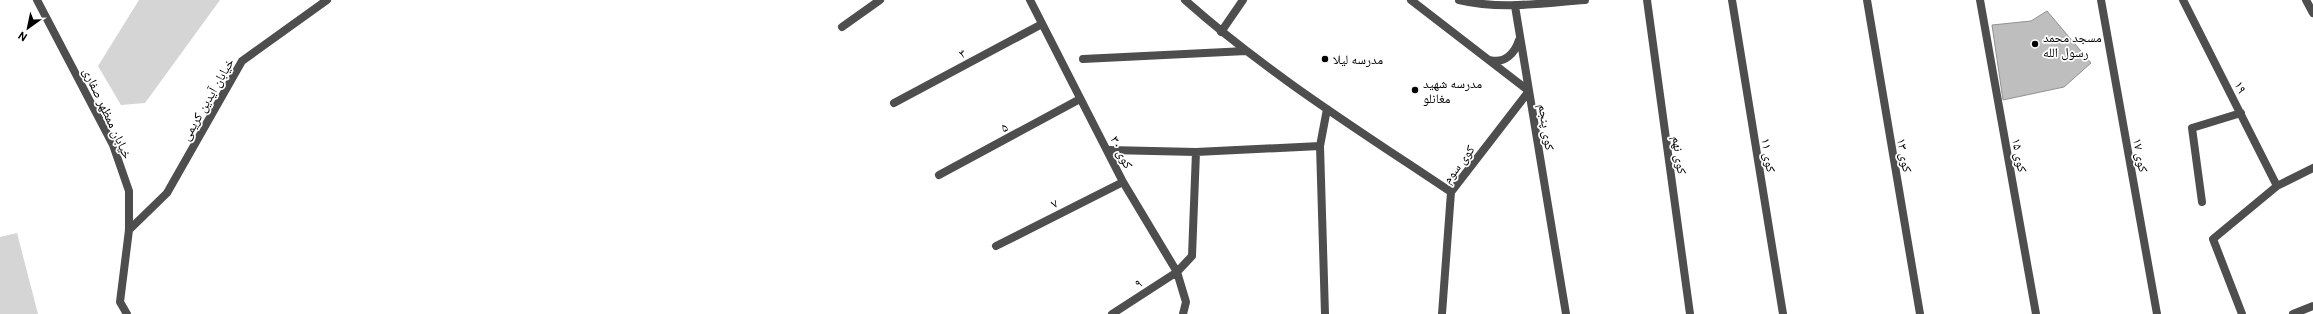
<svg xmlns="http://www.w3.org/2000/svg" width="2313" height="314" font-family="Roboto,'Noto Naskh Arabic',sans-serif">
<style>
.green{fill:#d5d5d5}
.building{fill:#bebebe;stroke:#929292}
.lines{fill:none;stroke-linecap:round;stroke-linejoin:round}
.lane{stroke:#4e4e4e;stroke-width:8}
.street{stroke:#4e4e4e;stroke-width:8}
.poi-dot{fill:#000;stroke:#fff;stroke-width:1.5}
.labels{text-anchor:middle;stroke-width:3.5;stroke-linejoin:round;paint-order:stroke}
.poi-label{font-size:13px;fill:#000;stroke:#fff;text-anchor:start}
.street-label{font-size:13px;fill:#000;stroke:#fff}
</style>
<rect width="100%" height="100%" fill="#fff"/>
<!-- green -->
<path class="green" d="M139,0h81l-75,103 -24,2 -23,-39z
M17,233l21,81h-38v-77z"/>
<!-- building -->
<path class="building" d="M2047,11l44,52 -27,24 -61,13 -11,-75 39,-4z"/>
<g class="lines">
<!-- lane -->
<path class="lane" d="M2293,314l20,-8"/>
<!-- street -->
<path class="street" d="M37,0l76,145 16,46v39l-9,72 7,12
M1030,0l93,182 54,90 9,30 -3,12
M1185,0c82,73 175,131 266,192
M1411,0l118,91
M1459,0c42,10 84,3 126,0
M1647,0l43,314
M1732,0l51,314
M1867,0l53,314
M1980,0l56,314
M2101,0l56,314
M2183,0l94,186
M2306,0l7,13
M1515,6l51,308
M842,27l38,-27
M1221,32l22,-32
M1083,59l163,-8
M1490,60c15,4 25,-7 29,-20
M894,103l148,-79
M1320,146l5,168
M1109,150l87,2 124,-6 7,-37
M939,175l141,-76
M2202,202l-10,-74 49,-15
M129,230l38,-37 75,-132 85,-61
M996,246l127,-64
M1112,314l65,-42 15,-16 4,-104
M1442,314l9,-122 78,-101
M2242,314l-29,-75 64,-53 36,-18"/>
</g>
<!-- markers -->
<g class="poi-dot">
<circle cx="2035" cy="44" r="4"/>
<circle cx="1325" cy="59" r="4"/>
<circle cx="1415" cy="90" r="4"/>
</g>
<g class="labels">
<!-- poi labels -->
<g class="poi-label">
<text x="2043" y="42">مسجد محمد<tspan x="2043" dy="15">رسول الله</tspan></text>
<text x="1333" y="64">مدرسه لیلا</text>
<text x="1423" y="88">مدرسه شهید<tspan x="1423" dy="15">مغانلو</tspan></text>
</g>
<!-- street labels -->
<g class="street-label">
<text transform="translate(962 53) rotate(-28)" y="5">۳</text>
<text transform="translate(2241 87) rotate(63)" y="5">۱۹</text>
<text transform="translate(207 99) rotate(-60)" y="5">خیابان آیدین کریمی</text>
<text transform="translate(108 113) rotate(65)" y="5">خیابان ممظهر صفاری</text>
<text transform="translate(1004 127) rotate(-28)" y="5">۵</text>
<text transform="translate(1547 127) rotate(81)" y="5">کوی پنجم</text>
<text transform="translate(1122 152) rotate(64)" y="5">کوی ۳۰</text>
<text transform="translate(1680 155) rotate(82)" y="5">کوی نهم</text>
<text transform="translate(1769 155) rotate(81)" y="5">کوی ۱۱</text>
<text transform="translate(1905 155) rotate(80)" y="5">کوی ۱۳</text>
<text transform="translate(2020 155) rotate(80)" y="5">کوی ۱۵</text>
<text transform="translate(2141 155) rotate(80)" y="5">کوی ۱۷</text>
<text transform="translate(1458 164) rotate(-53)" y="5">کوی سوم</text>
<text transform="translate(1054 203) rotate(-27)" y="5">۷</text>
<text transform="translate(1138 283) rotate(-33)" y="5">۹</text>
</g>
</g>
<!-- north arrow -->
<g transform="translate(28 28) rotate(213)" stroke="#ffffff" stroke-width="3" paint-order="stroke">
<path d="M0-3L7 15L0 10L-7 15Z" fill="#000000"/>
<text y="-6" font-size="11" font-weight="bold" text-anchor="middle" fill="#000000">N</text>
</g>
</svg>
